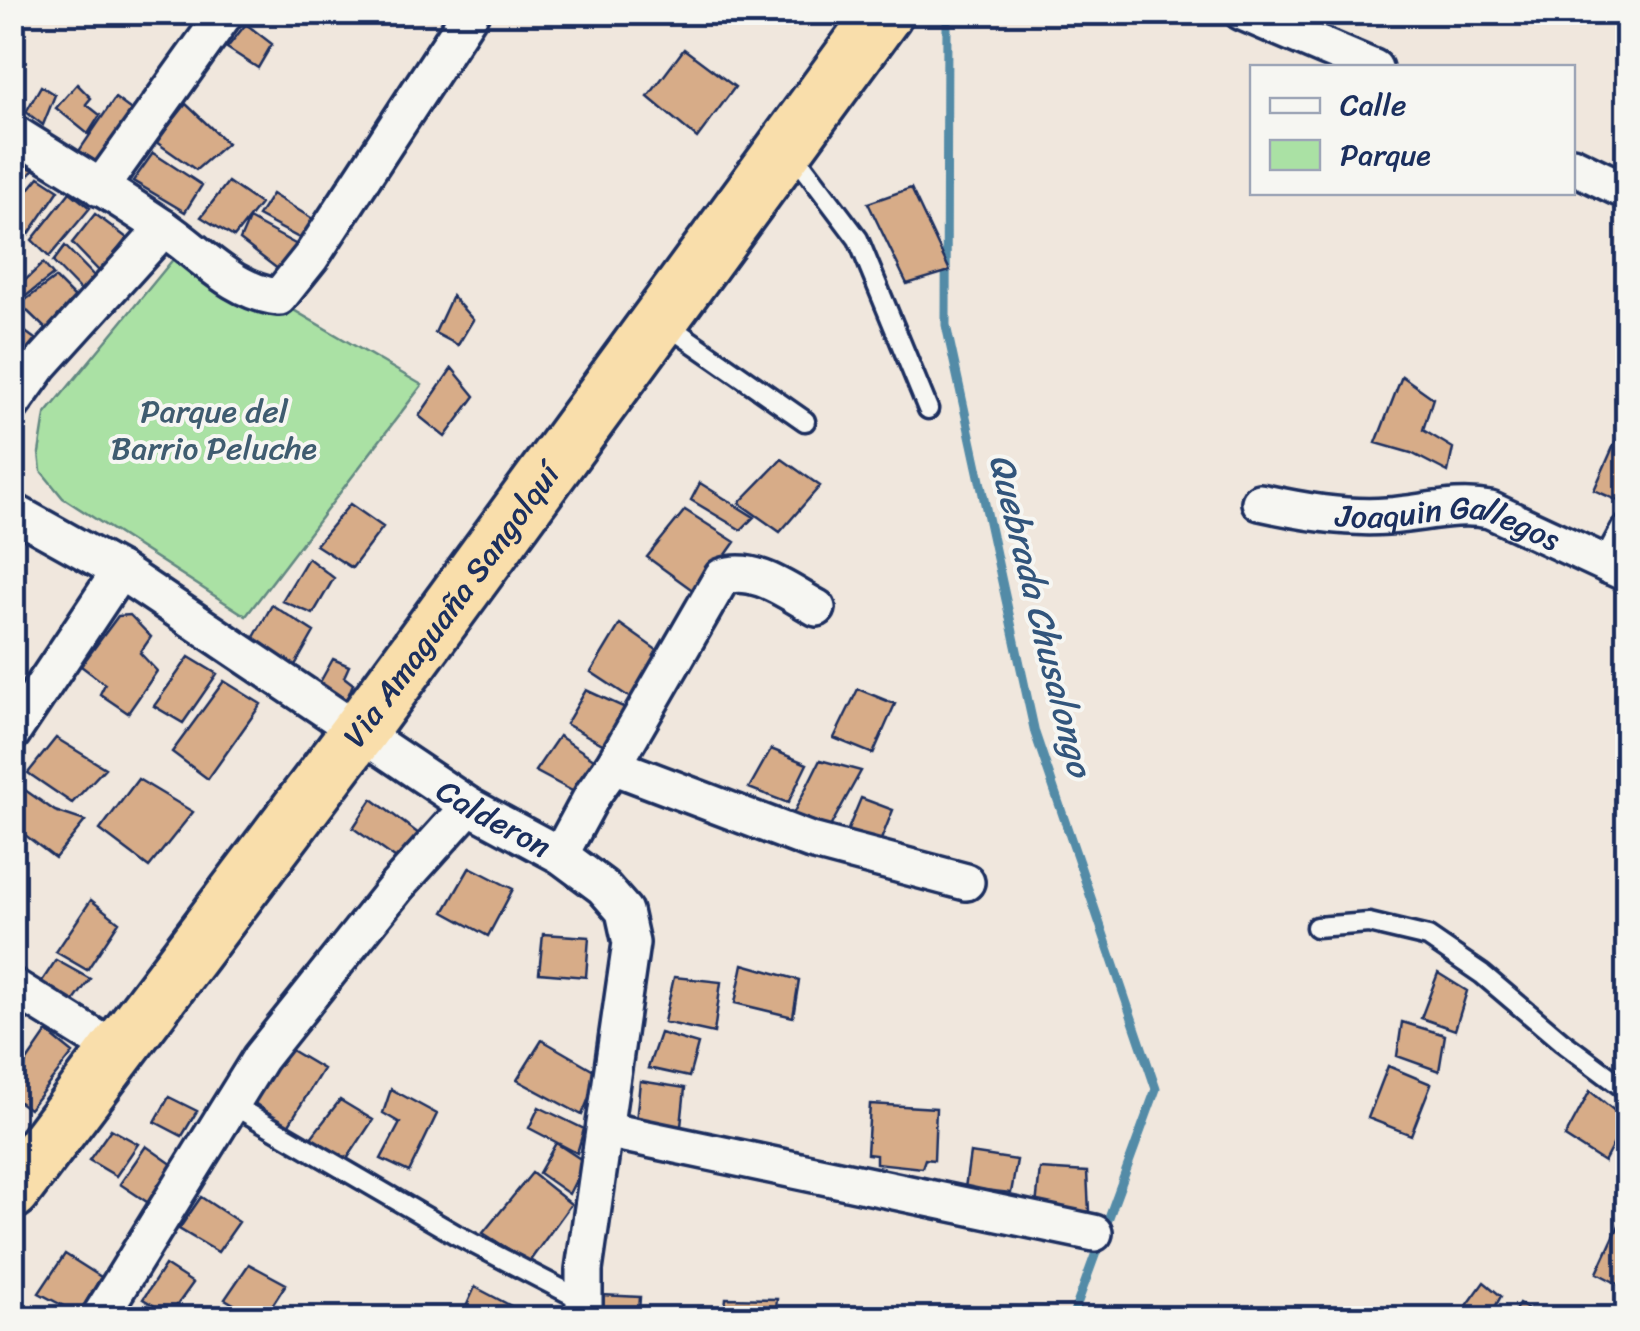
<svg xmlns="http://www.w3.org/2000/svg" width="1640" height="1331" font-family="Sriracha,sans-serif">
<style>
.green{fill:#aae1a4;stroke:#628881;stroke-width:2.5}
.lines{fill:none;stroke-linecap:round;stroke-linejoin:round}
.stream{stroke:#538ba7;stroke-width:9}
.building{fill:#d7ac88;stroke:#1b2f5e;stroke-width:2.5}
.service-casing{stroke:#1b2f5e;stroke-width:25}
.minor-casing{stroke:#1b2f5e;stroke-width:42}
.trunk-casing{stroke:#1b2f5e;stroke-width:62}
.service{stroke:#f6f6f2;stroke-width:18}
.minor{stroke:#f6f6f2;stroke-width:35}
.trunk{stroke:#f9deab;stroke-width:55}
.labels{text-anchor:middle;stroke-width:8;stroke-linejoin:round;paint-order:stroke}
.park-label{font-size:32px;fill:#3f5c70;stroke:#f6f6f2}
.street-label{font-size:32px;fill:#1b2f5e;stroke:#f6f6f2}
.water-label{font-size:35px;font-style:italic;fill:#32557c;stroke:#f6f6f2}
</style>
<rect width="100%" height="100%" fill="#f0e7dd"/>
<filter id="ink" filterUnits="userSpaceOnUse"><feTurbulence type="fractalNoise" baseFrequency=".01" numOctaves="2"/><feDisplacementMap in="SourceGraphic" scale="20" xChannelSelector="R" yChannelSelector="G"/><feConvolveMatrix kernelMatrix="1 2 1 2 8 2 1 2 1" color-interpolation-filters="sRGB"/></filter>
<g filter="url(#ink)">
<!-- green -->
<path class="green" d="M184,246l238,139 -176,231 -183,-118 -22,-27 -2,-18 6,-38z"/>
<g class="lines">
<!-- stream -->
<path class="stream" d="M947,16l-1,309 89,408 121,356 -84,229"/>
</g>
<!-- building -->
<path class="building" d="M246,24l26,20 -14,24 -31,-20z
M684,49l51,38 -38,51 -49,-41z
M77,84l14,14 -5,6 14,11 -12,19 -32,-26z
M41,86l14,9 -12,30 -17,-13z
M115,98l30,22 -35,50 -31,-19z
M186,104l41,39 -31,27 -40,-28z
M153,153l49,32 -17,27 -52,-31z
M12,157l21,13 -21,27z
M39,177l20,13 -30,44 -17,-12v-12z
M228,182l32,22 -26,33 -33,-20z
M911,188l39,83 -43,13 -39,-81z
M70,192l20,16 -41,49 -17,-17z
M272,194l44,27 -13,19 -45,-24z
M95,214l32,24 -27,34 -28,-29z
M249,219l50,27 -20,24 -39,-30z
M65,246l33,34 -13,15 -32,-33z
M43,263l10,12 -40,31 -1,-13z
M55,278l25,25 -31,29 -29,-28z
M452,296l21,24 -15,25 -23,-12z
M12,322l23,17 -23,28z
M452,368l23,28 -30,41 -26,-21z
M1402,376l31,22 -10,32 30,18 -5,24 -37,-19 -35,-10z
M1625,420l3,2v83l-34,-15z
M782,459l38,27 -40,46 -41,-29z
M700,483l54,34 -13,13 -50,-30z
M350,504l33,23 -31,41 -36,-23z
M685,510l50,32 -37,52 -51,-37z
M308,558l26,20 -21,36 -31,-13z
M272,605l42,27 -20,35 -41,-28z
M130,615l21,22 -11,16 17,18 -29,42 -28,-19 5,-10 -24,-18 37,-50z
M620,624l41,29 -29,46 -41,-27z
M189,657l28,17 -34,49 -29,-17z
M333,659l16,7 -5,11 9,7 -7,17 -27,-17z
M224,681l37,23 -53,75 -36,-27z
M858,689l37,15 -22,50 -39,-16z
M586,690l46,21 -22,37 -44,-24z
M559,736l41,27 -24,30 -41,-22z
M56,738l49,30 -33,35 -44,-30z
M771,749l36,15 -19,39 -39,-15z
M820,760l41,11 -31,56 -37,-13z
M138,779l55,33 -44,55 -49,-37z
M25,790l30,21 30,10 -30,37 -43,-33v-18z
M861,798l32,12 -15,37 -34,-8z
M372,799l47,35 -20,27 -46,-33z
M470,867l43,22 -25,47 -44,-24z
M91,900l28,22 -32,48 -31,-18z
M543,934l46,3 -3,40 -47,-4z
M56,960l34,19 -24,33 -32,-19z
M743,964l56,16 -6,37 -58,-14z
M1438,973l29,18 -12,39 -34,-12z
M674,977l47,5 -7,51 -50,-11z
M1402,1022l43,13 -6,36 -42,-15z
M47,1032l26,21 -44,56 -17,-12v-14z
M660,1033l38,11 -9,33 -41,-9z
M542,1040l57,33 -17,42 -65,-35z
M286,1047l37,22 -35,57 -38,-26z
M1388,1066l43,18 -20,51 -43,-17z
M640,1081l45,7 -5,48 -45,-4z
M391,1089l46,25 -28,58 -28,-13 19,-36 -17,-10z
M1590,1091l36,29 -22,42 -39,-25z
M169,1097l28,14 -15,25 -27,-14z
M340,1100l33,20 -26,39 -37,-20z
M870,1104l66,4 -2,52 -9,-1 -3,9 -46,-5v-8l-9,-1z
M539,1107l45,22 -7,24 -48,-25z
M111,1129l27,15 -22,32 -27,-16z
M556,1143l29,19 -16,32 -30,-21z
M146,1146l30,21 -26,37 -30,-20z
M970,1153l47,7 -6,33 -46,-5z
M1040,1169l47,3 2,40 -53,-6z
M532,1173l39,31 -42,58 -46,-29z
M201,1197l38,25 -21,30 -39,-23z
M1621,1221l7,3v65l-31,-16z
M65,1254l36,23 -22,37 -40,-21z
M249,1264l37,20 -22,34h-6l-33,-19z
M165,1265l28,18 -23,32 -27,-16z
M1484,1282l17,14 -12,22h-31z
M475,1287l59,31h-73z
M601,1295l39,2 -1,14 20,2v5h-58z
M726,1298l51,1 -2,19h-51z
M1519,1303l11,8 -1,7h-18z"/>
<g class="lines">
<!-- service casing -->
<g class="service-casing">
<path id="service" d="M791,150l67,89 70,170
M666,324l139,97
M1316,927l53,-4 59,14 54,37 79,67 67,50
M233,1105l222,129 127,66"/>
</g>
<!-- minor casing -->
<g class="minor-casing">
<g id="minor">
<path d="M1242,12l132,56"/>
<path d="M12,132c50,32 102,62 150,95 38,25 70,65 117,70l32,-40 160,-245"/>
<path d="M1572,165l56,27"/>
<path d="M100,188l126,-176"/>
<path d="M12,404l28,-39 124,-137"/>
<path id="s1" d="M1260,502c41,9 84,17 127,14 35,-2 68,-13 103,-6l138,64"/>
<path id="s2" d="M12,511l108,60 349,235 91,49 43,32 21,24 7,32 -47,327v48"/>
<path d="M1610,566l18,-33"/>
<path d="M12,733l108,-162"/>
<path d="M613,766l109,-189c33,-12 67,16 95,31"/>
<path d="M560,855l33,-61 20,-28 198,75 155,41"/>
<path d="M12,986l105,65"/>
<path d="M605,1130l489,103"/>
<path d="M99,1318l161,-260 137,-172 72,-80"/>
</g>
</g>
<!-- trunk casing -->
<g class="trunk-casing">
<g id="trunk">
<path id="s3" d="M12,1191l347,-460 526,-719"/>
</g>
</g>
<!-- service -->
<use href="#service" class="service"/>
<!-- minor -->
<use href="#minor" class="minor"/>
<!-- trunk -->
<use href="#trunk" class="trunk"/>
</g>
</g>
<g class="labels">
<!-- park labels -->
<g class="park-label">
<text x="214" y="422">Parque del<tspan x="214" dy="37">Barrio Peluche</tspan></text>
</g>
<!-- street labels -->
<g class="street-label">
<text dy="11" stroke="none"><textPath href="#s1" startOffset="192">Joaquin Gallegos</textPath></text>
<text dy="11" stroke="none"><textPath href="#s3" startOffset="732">Via Amaguaña Sangolquí</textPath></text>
<text dy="11" stroke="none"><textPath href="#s2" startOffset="572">Calderon</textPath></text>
</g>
<!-- water labels -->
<g class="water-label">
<text transform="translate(1041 615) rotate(76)" y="12">Quebrada Chusalongo</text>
</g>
</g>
<!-- margin -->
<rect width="1640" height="1331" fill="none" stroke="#f6f6f2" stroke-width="50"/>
<rect x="25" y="25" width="1590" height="1281" fill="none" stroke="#1b2f5e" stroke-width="4" filter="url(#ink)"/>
<!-- legend -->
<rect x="1250" y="65" width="325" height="130" fill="#f6f6f2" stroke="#9ea6b7" stroke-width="2.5"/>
<rect x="1270" y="98" width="50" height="15" fill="#f6f6f2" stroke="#9ea6b7" stroke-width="2.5"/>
<text x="1340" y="115" font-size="30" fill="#1b2f5e">Calle</text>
<rect x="1270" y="140" width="50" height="30" fill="#aae1a4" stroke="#9ea6b7" stroke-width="2.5"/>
<text x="1340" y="165" font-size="30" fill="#1b2f5e">Parque</text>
</svg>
